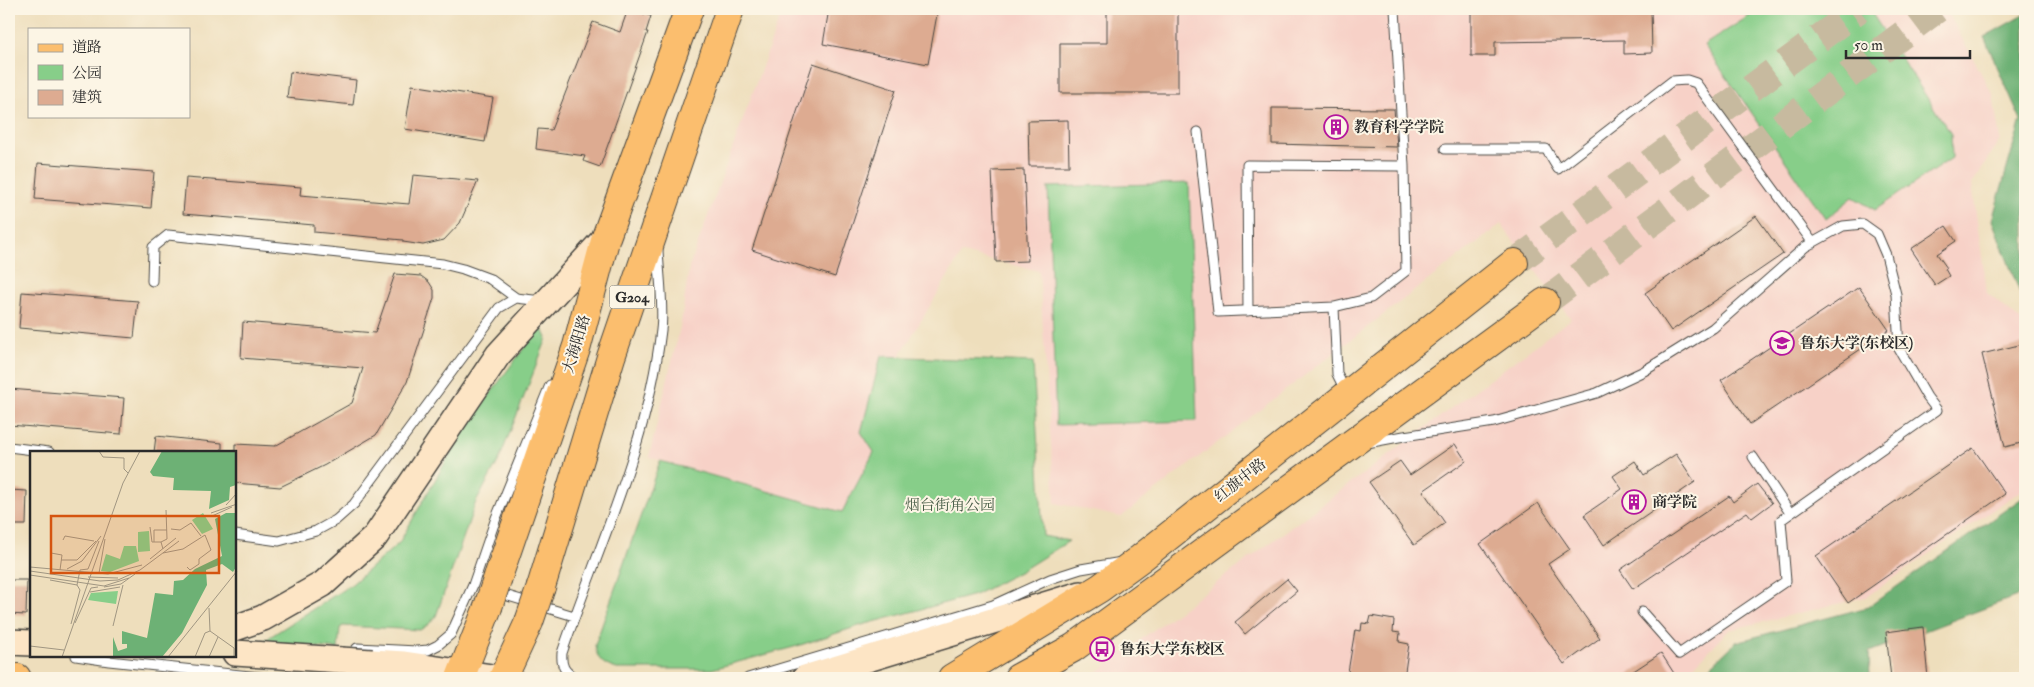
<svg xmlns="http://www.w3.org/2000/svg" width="2034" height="687" font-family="'IM FELL Double Pica','Noto Serif SC',serif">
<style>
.built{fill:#f7d1c7}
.green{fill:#87ce89;stroke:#597c5a}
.forest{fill:#6db175;stroke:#4c6e50}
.building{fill:#ddab91}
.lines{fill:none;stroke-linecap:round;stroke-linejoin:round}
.primary-tunnel{stroke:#c7ba9f;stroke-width:28;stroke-dasharray:28 14;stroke-linecap:butt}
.service-casing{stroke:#484641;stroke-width:11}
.secondary-casing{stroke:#484641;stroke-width:28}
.primary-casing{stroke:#484641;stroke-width:30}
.trunk-casing{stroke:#484641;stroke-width:30}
.service{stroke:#fff;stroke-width:9}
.secondary{stroke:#fde5c5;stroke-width:25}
.primary{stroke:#fbbe6e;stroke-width:28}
.trunk{stroke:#fbbe6e;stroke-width:28}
.secondary-bridge-casing{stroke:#484641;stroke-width:28;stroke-linecap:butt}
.trunk-bridge-casing{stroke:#484641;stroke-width:30;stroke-linecap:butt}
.secondary-bridge{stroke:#fde5c5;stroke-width:25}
.trunk-bridge{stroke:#fbbe6e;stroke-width:28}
.labels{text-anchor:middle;stroke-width:4;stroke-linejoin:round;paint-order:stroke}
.shield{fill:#fcf5e5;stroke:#6a6863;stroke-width:1}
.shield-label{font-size:14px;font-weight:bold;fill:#2b2b2b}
.poi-label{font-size:15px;font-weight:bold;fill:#2b2b2b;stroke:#fcf5e5;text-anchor:start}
.street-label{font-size:15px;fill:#2b2b2b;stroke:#fcf5e5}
.park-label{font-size:15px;fill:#475c47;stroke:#fcf5e5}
.inset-road{fill:none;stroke:#a09682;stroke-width:1}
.view{fill:#d5540f;fill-opacity:0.15;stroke:#d5540f;stroke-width:2.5}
.inset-edge{fill:none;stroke:#2b2b2b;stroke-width:2.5}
</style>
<rect width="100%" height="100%" fill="#fcf5e5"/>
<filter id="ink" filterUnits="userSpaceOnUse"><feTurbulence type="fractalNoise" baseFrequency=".02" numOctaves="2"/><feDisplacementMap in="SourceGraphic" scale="10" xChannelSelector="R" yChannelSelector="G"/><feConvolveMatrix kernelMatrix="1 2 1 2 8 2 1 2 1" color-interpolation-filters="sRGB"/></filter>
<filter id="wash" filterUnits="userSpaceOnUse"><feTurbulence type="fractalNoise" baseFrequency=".0096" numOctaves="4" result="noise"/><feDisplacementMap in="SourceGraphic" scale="20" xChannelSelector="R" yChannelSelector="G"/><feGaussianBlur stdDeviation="1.12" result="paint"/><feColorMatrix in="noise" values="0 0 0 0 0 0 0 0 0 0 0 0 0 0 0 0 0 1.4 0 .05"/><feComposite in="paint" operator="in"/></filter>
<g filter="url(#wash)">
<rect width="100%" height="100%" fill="#eedebc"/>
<!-- built -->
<path class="built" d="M783,9h1163l47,86 7,45 -28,44 15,109 38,31v164l-159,109 -137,33 -47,48h-593l482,-359 -70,-95 -380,293 -66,-14 -16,-232 -77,-18 -63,104h-19l-6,95 -32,60 -193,-55 32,-134 8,-55z"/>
<!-- green -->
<path class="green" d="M1760,9h109l82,125 1,24 -77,52 -22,-13 -27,22 -122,-174z
M1189,183l8,238 -141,4 -8,-238z
M538,330l6,1 3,7 -48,122 -24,44 -39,112 -7,8 -9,6 -77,-4 -3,2 -2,21 -76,-7 90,-58 47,-41 66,-115 70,-95z
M881,356l152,6 10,174 26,5 -48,30 -46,24 -113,30 -68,22 -82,22h-95c-14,-4 -20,-9 -22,-24l65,-184 182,51 32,-60 -13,-20z"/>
<!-- forest -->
<path class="forest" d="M2025,14v292l-33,-86 29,-100 -37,-83z
M2025,496v97l-156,59 1,26h-171l37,-36 132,-35z"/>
<g id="blocks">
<!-- building -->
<path class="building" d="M628,9l23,7 -5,16h2l-48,135 -17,-6 2,-5 -49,-7 2,-20 13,1 42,-108 27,10z
M829,9h109l-10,55 -105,-20z
M1107,9h71v84h-118v-50h47z
M1471,9h180l1,44 -28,1v-14l-129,2v14h-24z
M813,63l83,27 -61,187 -83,-27z
M290,72l66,8 -3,25 -66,-7z
M412,85l81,13 -8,44 -80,-13z
M1272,108l122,1 3,38 -125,-3z
M1068,120l1,46h-40l-1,-45z
M38,163l116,9 -3,36 -116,-9z
M1024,170l4,91 -32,1 -4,-91z
M413,175l65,6 -18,42 -16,17 -21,5 -20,-3v-2l-89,-8v-7l-131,-11 3,-36 115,9 -1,8 109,9z
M1756,216l27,38 -112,77 -26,-38z
M1946,226l10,15 -19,13 10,14 -2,1 4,7 -14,9 -24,-36z
M395,274l26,2 8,6 5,8v8l-27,84 -31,53 -51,30 -45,22 -45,-4v-39l40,2 77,-43 11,-35 -122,-10 2,-36 132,11z
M1859,287l30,43 -139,94 -29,-44z
M22,292l116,9 -4,37 -115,-10z
M2023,344l2,9v89l-20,5 -23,-93z
M9,389l115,9 -3,36 -112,-9z
M156,436l66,7v9h-68z
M1455,444l11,17 -43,30 22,32 -31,22 -45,-63 31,-21 10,14z
M1973,448l32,46 -157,109 -32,-47z
M1676,454l19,28 -91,63 -20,-30 38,-26 -9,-13 22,-15 9,14z
M1757,484l15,19 -20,15 -5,-6 -114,77 -13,-19 109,-74 4,6z
M9,490l18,1 -1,34h-17z
M1538,503l32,46 -22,15 52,74 -36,26 -84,-120z
M1287,579l10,12 -52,43 -10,-12z
M9,580h18l-1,35 -17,-1z
M1371,616l23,4 -1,12 7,1 -1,9 10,2 -5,34h-57l8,-48 6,1 1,-8 7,1z
M1923,627l5,51h-37l-5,-46z
M1661,653l16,25h-54z"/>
</g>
</g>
<g filter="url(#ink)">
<use href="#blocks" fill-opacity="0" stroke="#484641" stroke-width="1"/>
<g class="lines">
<!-- primary-tunnel -->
<path class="primary-tunnel" d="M1514,263l345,-254
M1545,302l392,-293"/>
<!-- service casing -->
<g class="service-casing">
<path id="service" d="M1198,132l20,180 116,-5 3,67 9,18
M1445,149h101l12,20 114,-88 15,-1 9,3 117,160
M152,281l1,-34 15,-12 275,29 20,5 27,10 26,19
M1334,307l37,-9 35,-27 -2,-105 -9,-157
M1248,311l-1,-146 157,1
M1367,443l37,-7 90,-14 103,-29 47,-22 69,-43 92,-81 38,-21 20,-2 14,10 9,21 10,39 3,55 28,48 10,13 -156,110 5,61 -107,73 -37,-42
M9,447l40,5
M1753,457l37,56
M235,535l44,6 37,-10 20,-11 18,-16 145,-196 17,-10 26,3
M495,592l79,24
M76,656l33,5 160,17
M350,678l3,-25 4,-5 60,3 11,-1 10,-5 13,-11 22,-49 23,-67 54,-133
M575,678c-11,-7 -14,-12 -13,-25 36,-106 86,-210 99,-323 3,-22 -2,-57 -3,-80
M748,678l245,-73 57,-26 31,-10 41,-7"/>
</g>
<!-- secondary casing -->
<g class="secondary-casing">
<path id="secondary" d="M235,628l28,-10 60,-34 52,-47 123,-182 108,-118
M9,642l22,1
M235,653l106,7
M372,662l32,2 95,14
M805,678l276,-84"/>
</g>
<!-- primary casing -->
<g class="primary-casing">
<path id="primary" d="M9,677l8,1
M952,678l148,-90 41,-30 373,-295
M1018,678l55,-30 472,-346"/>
</g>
<!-- trunk casing -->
<g class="trunk-casing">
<path id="trunk" d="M498,577l79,-231 29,-109 83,-228
M541,587l70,-230 119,-348
M460,678l28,-71
M503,678l26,-56"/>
</g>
<!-- service -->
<use href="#service" class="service"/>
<!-- secondary -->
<use href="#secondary" class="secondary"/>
<!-- primary -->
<use href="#primary" class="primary"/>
<!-- trunk -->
<use href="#trunk" class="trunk"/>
<!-- secondary-bridge casing -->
<g class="secondary-bridge-casing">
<path id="secondary-bridge" d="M341,660l31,2"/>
</g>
<!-- trunk-bridge casing -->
<g class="trunk-bridge-casing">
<path id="trunk-bridge" d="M488,607l10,-30
M529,622l12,-35"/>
</g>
<!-- secondary-bridge -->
<use href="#secondary-bridge" class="secondary-bridge"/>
<!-- trunk-bridge -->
<use href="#trunk-bridge" class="trunk-bridge"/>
</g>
</g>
<!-- icons -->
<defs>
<g id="building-ring" transform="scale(1.25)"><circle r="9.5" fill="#fcf5e5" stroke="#b5179e" stroke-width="1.5"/><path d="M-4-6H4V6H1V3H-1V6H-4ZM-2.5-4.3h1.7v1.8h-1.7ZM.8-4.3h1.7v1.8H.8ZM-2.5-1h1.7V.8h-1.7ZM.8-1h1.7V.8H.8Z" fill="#b5179e"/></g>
<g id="university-ring" transform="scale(1.25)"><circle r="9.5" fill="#fcf5e5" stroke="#b5179e" stroke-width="1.5"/><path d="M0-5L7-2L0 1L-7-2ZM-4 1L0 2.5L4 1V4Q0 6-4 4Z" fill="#b5179e"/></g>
<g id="bus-ring" transform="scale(1.25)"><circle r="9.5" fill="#fcf5e5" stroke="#b5179e" stroke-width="1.5"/><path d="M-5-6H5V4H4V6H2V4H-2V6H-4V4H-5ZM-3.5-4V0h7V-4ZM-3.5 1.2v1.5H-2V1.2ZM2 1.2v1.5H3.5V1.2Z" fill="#b5179e"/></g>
</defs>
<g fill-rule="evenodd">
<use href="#building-ring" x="1336" y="127"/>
<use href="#university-ring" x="1782" y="343"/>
<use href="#building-ring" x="1634" y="502"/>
<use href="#bus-ring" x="1102" y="649"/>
</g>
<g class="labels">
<!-- shield labels -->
<rect class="shield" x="609.5" y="285.5" width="45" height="23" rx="4"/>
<g class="shield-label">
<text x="632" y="302">G204</text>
</g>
<!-- poi labels -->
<g class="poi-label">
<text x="1354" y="132">教育科学学院</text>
<text x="1800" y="348">鲁东大学(东校区)</text>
<text x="1652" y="507">商学院</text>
<text x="1120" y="654">鲁东大学东校区</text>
</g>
<!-- street labels -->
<g class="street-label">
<text transform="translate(576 344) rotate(-73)" y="5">大海阳路</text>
<text transform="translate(1240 480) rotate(-38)" y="5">红旗中路</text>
</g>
<!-- park labels -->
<g class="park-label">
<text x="950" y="510">烟台街角公园</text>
</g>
</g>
<!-- overview -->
<g transform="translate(30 451)">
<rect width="206" height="206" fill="#eedebc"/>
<path d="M173,62l10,16 -11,5 -10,-14zM119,80l1,20 -12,1v-20zM94,95h12l3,15 -29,11 -9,-1 5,-17 14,5zM88,140l-2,13 -28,-4 3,-7z" fill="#87ce89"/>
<path d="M132,0h74v34l-6,2 -1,13 -20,9 2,-18 -38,-1 1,-12 -21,-2 -3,-4zM196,62h10v54l-3,5 -11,-8 -16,6 1,15 -11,21 -14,27 -20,24h-49v-20l5,14 9,-3v-4h-5v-13l25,7 8,-45 18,2 1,-14 9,-1 12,-11 27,-13 -7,-37z" fill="#6db175"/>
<path class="inset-road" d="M69,0l4,6 21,1v11l4,4M196,54l11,-12M181,62l26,-9M182,65l20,-9M120,76l2,15h9l2,7M141,78l9,1 11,-7 10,13M33,89l2,-4 29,5M124,91v-12h13M131,91l6,-3 -1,-29M21,102l11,2 -2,15M133,102l20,-4 22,-14 6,15 -12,9v5l-9,6 -3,-3M120,108l26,-21M31,109h16l19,-19M0,116l78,7 34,-9M37,118l15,-8 19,-25M0,120l70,10 18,-1 22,-10 39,-29M69,122l6,-34M0,124l74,11 25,-8M58,126l30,1M20,129l27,5M74,136l17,-3 14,-10M60,141l30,-5M179,157l1,23 24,17v9M45,172l16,-35 7,-1M41,173l9,-34 -3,-5 3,-15 8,-1 11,-28M83,175l10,-41M0,195l34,4M32,206l61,-174 17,-32M138,206l69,-86M165,206l10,-24 5,-2M179,206l9,-20"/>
<path class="view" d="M21,65h168v57h-168z"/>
<rect width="206" height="206" class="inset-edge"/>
</g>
<!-- margin -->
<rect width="2034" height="687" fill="none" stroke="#fcf5e5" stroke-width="30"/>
<!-- legend -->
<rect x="28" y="28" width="162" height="90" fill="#fcf5e5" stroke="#a8a49b"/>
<rect x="38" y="44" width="25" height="8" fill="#fbbe6e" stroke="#a8a49b"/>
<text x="72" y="52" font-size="15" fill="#2b2b2b">道路</text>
<rect x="38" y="65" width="25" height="15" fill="#87ce89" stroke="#a8a49b"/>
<text x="72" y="78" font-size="15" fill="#2b2b2b">公园</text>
<rect x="38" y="90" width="25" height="15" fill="#ddab91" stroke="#a8a49b"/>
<text x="72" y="102" font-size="15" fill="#2b2b2b">建筑</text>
<!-- scale -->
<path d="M1846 50v8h124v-8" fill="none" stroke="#2b2b2b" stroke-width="2.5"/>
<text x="1854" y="50" font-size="15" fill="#2b2b2b" stroke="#fcf5e5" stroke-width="4" paint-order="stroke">50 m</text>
</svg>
